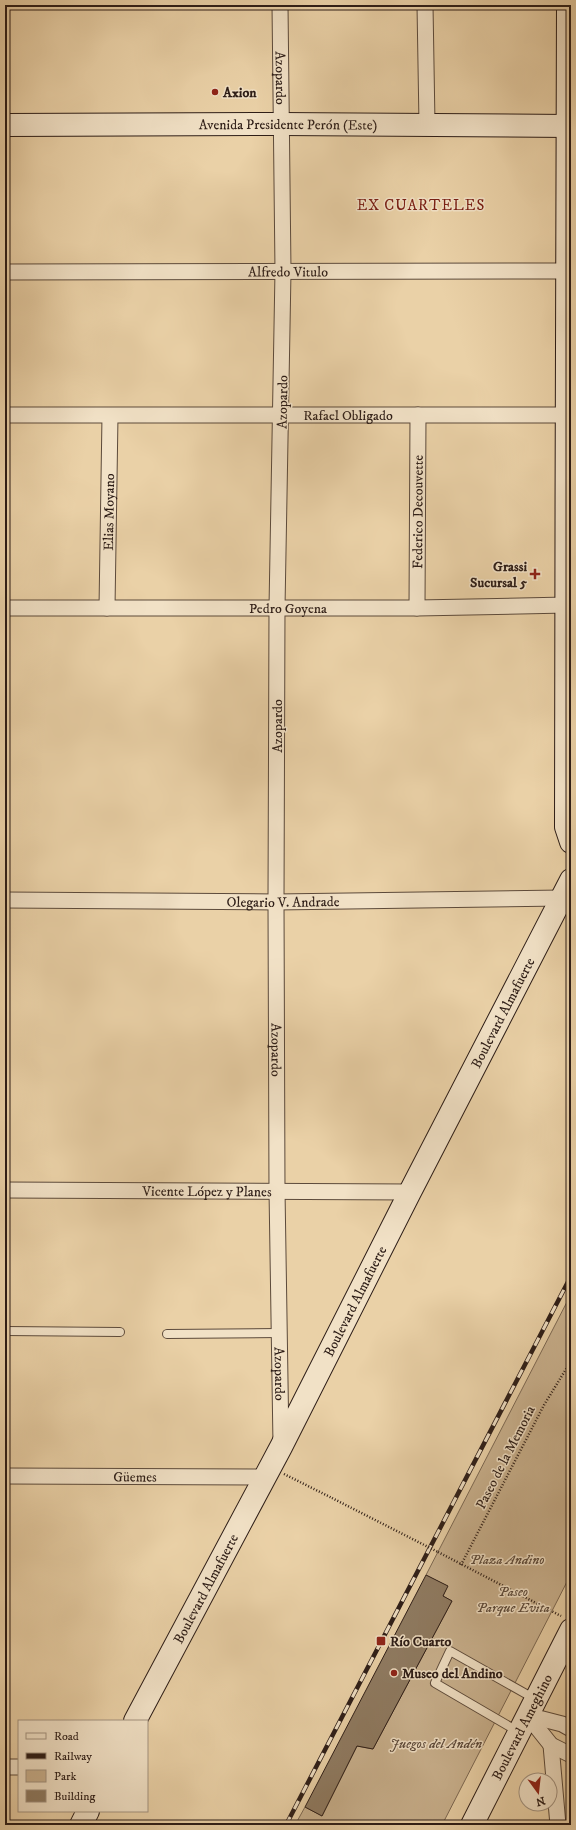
<svg xmlns="http://www.w3.org/2000/svg" width="576" height="1830" font-family="'IM FELL DW Pica',serif">
<style>
.green{fill:#cab28f;stroke:#7c6853}
.building{fill:#8f7b62;stroke:#2d1d17}
.lines{fill:none;stroke-linecap:round;stroke-linejoin:round}
.service-casing{stroke:#5c4a3b;stroke-width:10}
.minor-casing{stroke:#5c4a3b;stroke-width:17}
.secondary-casing{stroke:#2d1d17;stroke-width:24}
.path{stroke:#2d1d17;stroke-width:2.5;stroke-dasharray:1 2;stroke-linecap:butt}
.service{stroke:#f1e1c6;stroke-width:8}
.minor{stroke:#f1e1c6;stroke-width:15}
.secondary{stroke:#f1e1c6;stroke-width:22}
.rail-casing{stroke:#2d1d17;stroke-width:4.5}
.rail{stroke:#f1e1c6;stroke-width:3;stroke-dasharray:9;stroke-linecap:butt}
.path-bridge{stroke:#2d1d17;stroke-width:2.5;stroke-dasharray:1 2;stroke-linecap:butt}
.poi-dot{fill:#8f2418;stroke:#f1e1c6;stroke-width:1.5}
.labels{text-anchor:middle;stroke-width:3;stroke-linejoin:round;paint-order:stroke}
.street-label{font-size:14px;fill:#2d1d17;stroke:#f1e1c6}
.poi-label{font-size:14px;font-weight:bold;fill:#2d1d17;stroke:#f1e1c6;text-anchor:start}
.park-label{font-size:14px;font-style:italic;fill:#5c4a3b;stroke:#f1e1c6}
.neighbourhood-label{font-size:15px;letter-spacing:1px;fill:#7a1f14;stroke:#f1e1c6}
</style>
<rect width="100%" height="100%" fill="#ead1a7"/>
<filter id="stains"><feTurbulence type="fractalNoise" baseFrequency=".005" numOctaves="4"/><feColorMatrix values="0 0 0 0 .2 0 0 0 0 .09 0 0 0 0 .02 0 0 0 .5 -.17"/></filter>
<radialGradient id="worn" r=".72"><stop offset=".6" stop-color="#630" stop-opacity="0"/><stop offset="1" stop-color="#630" stop-opacity=".3"/></radialGradient>
<!-- green -->
<path class="green" d="M569,1298l2,1v275l-129,251h-147l10,-18 17,9 35,-70 16,3 79,-148 -9,-5 4,-10 -21,-11z"/>
<!-- building -->
<path class="building" d="M426,1575l22,11 -5,10 9,5 -79,148 -16,-3 -35,70 -17,-9z"/>
<g class="lines">
<!-- service casing -->
<g class="service-casing">
<path id="service" d="M5,1331l115,1
M167,1334l112,-1
M519,1732l-84,-49 15,-32 85,48"/>
</g>
<!-- minor casing -->
<g class="minor-casing">
<g id="minor">
<path id="s1" d="M280,5l3,266 -6,337 -1,294 1,288 4,254"/>
<path d="M425,5l2,119"/>
<path id="s2" d="M5,272l566,-1"/>
<path id="s3" d="M5,415h566"/>
<path id="s4" d="M5,608h412l150,-3 4,2"/>
<path id="s5" d="M107,608l3,-192"/>
<path id="s6" d="M417,608l1,-193"/>
<path id="s7" d="M5,900l271,2 286,-4"/>
<path id="s8" d="M5,1190l405,2"/>
<path id="s9" d="M5,1476l259,1"/>
<path d="M527,1715l24,30 20,10"/>
<path d="M527,1715l35,9 9,5"/>
<path d="M551,1745l7,80"/>
<path d="M5,1767h14"/>
</g>
</g>
<!-- secondary casing -->
<g class="secondary-casing">
<g id="secondary">
<path d="M568,5c-2,274 -1,548 -2,822l5,15"/>
<path id="s10" d="M5,125l276,-1 290,2"/>
<path id="s11" d="M135,1721l146,-274 129,-255 161,-312"/>
<path d="M81,1825l7,-14"/>
<path id="s12" d="M472,1825l99,-195"/>
</g>
</g>
<!-- path -->
<path class="path" d="M284,1474l48,24
M438,1552l123,64
M461,1565l83,-160 27,-44"/>
<!-- service -->
<use href="#service" class="service"/>
<!-- minor -->
<use href="#minor" class="minor"/>
<!-- secondary -->
<use href="#secondary" class="secondary"/>
<!-- rail casing -->
<g class="rail-casing">
<path id="rail" d="M286,1825l285,-549"/>
</g>
<!-- rail -->
<use href="#rail" class="rail"/>
<!-- path-bridge -->
<path class="path-bridge" d="M332,1498l106,54"/>
</g>
<!-- markers -->
<g class="poi-dot">
<circle cx="215" cy="92" r="4"/>
<path d="M533 568h4v4h4v4h-4v4h-4v-4h-4v-4h4z"/>
<rect x="376" y="1636" width="10" height="10" rx="2"/>
<circle cx="394" cy="1673" r="4"/>
</g>
<g class="labels">
<!-- street labels -->
<g class="street-label">
<text dy="5" stroke="none"><textPath href="#s1" startOffset="73">Azopardo</textPath></text>
<text dy="5" stroke="none"><textPath href="#s10" startOffset="283">Avenida Presidente Perón (Este)</textPath></text>
<text dy="5" stroke="none"><textPath href="#s2" startOffset="283">Alfredo Vitulo</textPath></text>
<text transform="translate(282 402) rotate(-89)" y="5">Azopardo</text>
<text dy="5" stroke="none"><textPath href="#s3" startOffset="343">Rafael Obligado</textPath></text>
<text dy="5" stroke="none"><textPath href="#s5" startOffset="96">Elias Moyano</textPath></text>
<text dy="5" stroke="none"><textPath href="#s6" startOffset="96">Federico Decouvette</textPath></text>
<text dy="5" stroke="none"><textPath href="#s4" startOffset="283">Pedro Goyena</textPath></text>
<text transform="translate(277 726) rotate(-90)" y="5">Azopardo</text>
<text dy="5" stroke="none"><textPath href="#s7" startOffset="278">Olegario V. Andrade</textPath></text>
<text dy="5" stroke="none"><textPath href="#s11" startOffset="798">Boulevard Almafuerte</textPath></text>
<text dy="5" stroke="none"><textPath href="#s1" startOffset="1045">Azopardo</textPath></text>
<text dy="5" stroke="none"><textPath href="#s8" startOffset="202">Vicente López y Planes</textPath></text>
<text dy="5" stroke="none"><textPath href="#s11" startOffset="474">Boulevard Almafuerte</textPath></text>
<text dy="5" stroke="none"><textPath href="#s1" startOffset="1369">Azopardo</textPath></text>
<text transform="translate(505 1457) rotate(-63)" y="5">Paseo de la Memoria</text>
<text dy="5" stroke="none"><textPath href="#s9" startOffset="130">Güemes</textPath></text>
<text dy="5" stroke="none"><textPath href="#s11" startOffset="150">Boulevard Almafuerte</textPath></text>
<text dy="5" stroke="none"><textPath href="#s12" startOffset="110">Boulevard Ameghino</textPath></text>
</g>
<!-- poi labels -->
<g class="poi-label">
<text x="223" y="97">Axion</text>
<text x="527" y="571" text-anchor="end">Grassi<tspan x="527" dy="16">Sucursal 5</tspan></text>
<text x="390" y="1646">Río Cuarto</text>
<text x="402" y="1678">Museo del Andino</text>
</g>
<!-- park labels -->
<g class="park-label">
<text x="507" y="1564">Plaza Andino</text>
<text x="513" y="1596">Paseo<tspan x="513" dy="16">Parque Evita</tspan></text>
<text x="436" y="1748">Juegos del Andén</text>
</g>
<!-- neighbourhood labels -->
<g class="neighbourhood-label">
<text x="421" y="210">EX CUARTELES</text>
</g>
</g>
<!-- margin -->
<rect width="576" height="1830" fill="none" stroke="#ead1a7" stroke-width="20"/>
<rect x="6" y="6" width="564" height="1818" fill="none" stroke="#2d1d17" stroke-width="2"/>
<rect x="10" y="10" width="556" height="1810" fill="none" stroke="#2d1d17"/>
<!-- legend -->
<rect x="18" y="1720" width="130" height="92" fill="#f1e1c6" stroke="#a39380"/>
<rect x="26" y="1733" width="20" height="6" fill="#f1e1c6" stroke="#a39380"/>
<text x="54" y="1740" font-size="12" fill="#2d1d17">Road</text>
<rect x="26" y="1753" width="20" height="6" fill="#2d1d17" stroke="#a39380"/>
<text x="54" y="1760" font-size="12" fill="#2d1d17">Railway</text>
<rect x="26" y="1770" width="20" height="12" fill="#cab28f" stroke="#a39380"/>
<text x="54" y="1780" font-size="12" fill="#2d1d17">Park</text>
<rect x="26" y="1790" width="20" height="12" fill="#8f7b62" stroke="#a39380"/>
<text x="54" y="1800" font-size="12" fill="#2d1d17">Building</text>
<!-- north arrow -->
<g transform="translate(538 1792) rotate(165)"><circle r="19" fill="#f1e1c6" stroke="#a39380"/>
<path d="M0-3L7 15L0 10L-7 15Z" fill="#8f2418"/>
<text y="-6" font-size="11" font-weight="bold" text-anchor="middle" fill="#2d1d17">N</text>
</g>
<rect width="100%" height="100%" filter="url(#stains)"/>
<rect width="100%" height="100%" fill="url(#worn)"/>
</svg>
